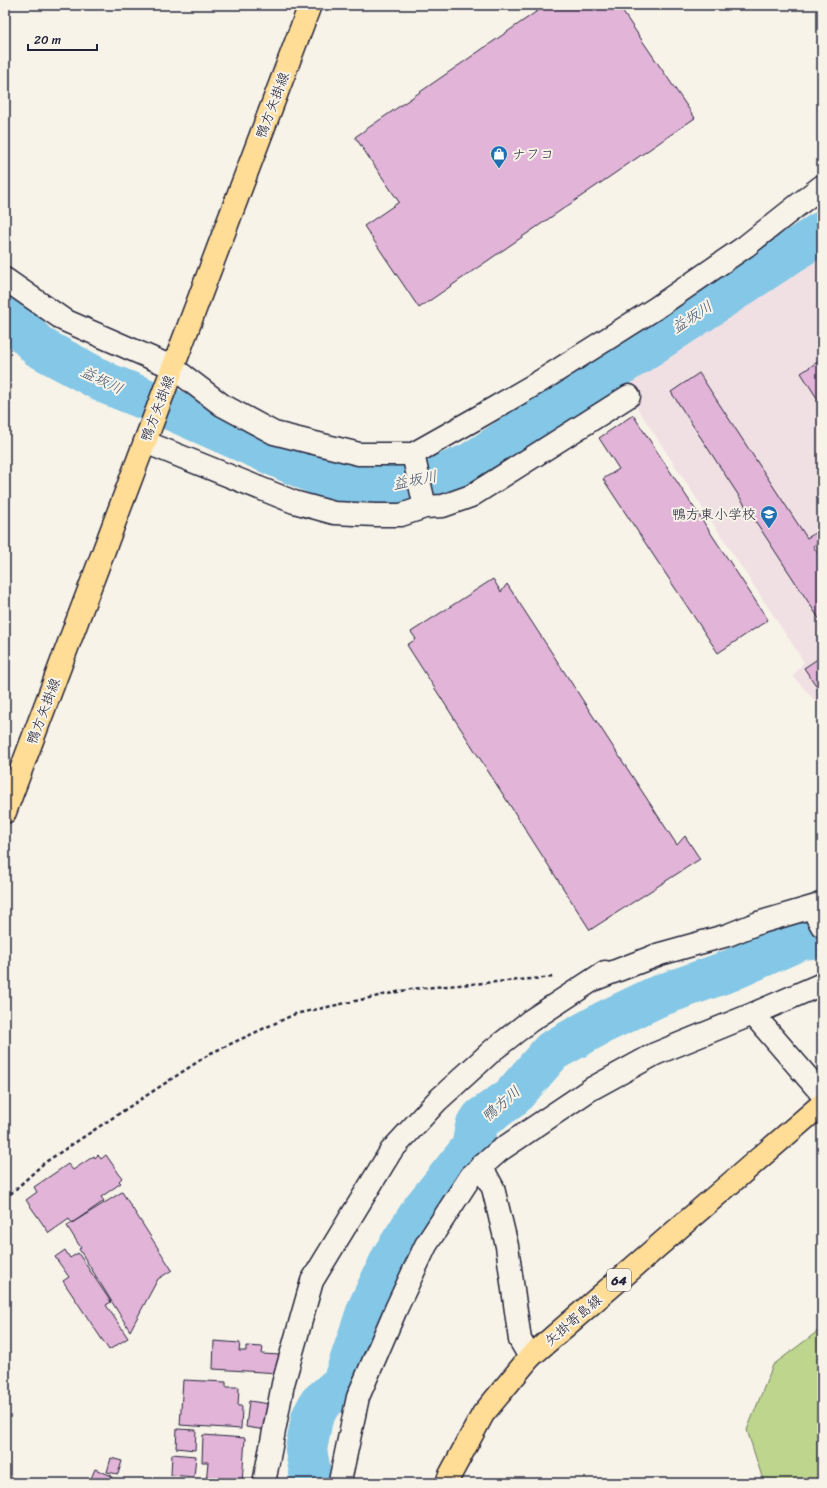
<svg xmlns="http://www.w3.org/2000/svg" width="827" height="1488" font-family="Sriracha,'Klee One',sans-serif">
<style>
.built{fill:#f0e0e3}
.green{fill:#bdd58c;stroke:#707c64}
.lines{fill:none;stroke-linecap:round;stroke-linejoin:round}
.river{stroke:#85c7e6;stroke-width:42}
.building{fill:#e1b4d8;stroke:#22223b}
.minor-casing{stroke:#22223b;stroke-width:25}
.major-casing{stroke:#22223b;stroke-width:25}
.path{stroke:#22223b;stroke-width:2.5;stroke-dasharray:4 3;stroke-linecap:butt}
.minor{stroke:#f7f3e8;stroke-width:22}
.major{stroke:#ffdd96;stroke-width:22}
.labels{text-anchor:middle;stroke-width:4;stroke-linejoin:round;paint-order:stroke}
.shield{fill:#f7f3e8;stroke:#62616f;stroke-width:1}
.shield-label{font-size:13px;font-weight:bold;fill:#22223b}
.street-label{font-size:14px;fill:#22223b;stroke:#f7f3e8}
.poi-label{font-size:14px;fill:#22223b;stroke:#f7f3e8;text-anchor:start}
.water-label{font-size:15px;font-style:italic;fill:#40546e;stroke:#f7f3e8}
</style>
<rect width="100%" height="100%" fill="#f7f3e8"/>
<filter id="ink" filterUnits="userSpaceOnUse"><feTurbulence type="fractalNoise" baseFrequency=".025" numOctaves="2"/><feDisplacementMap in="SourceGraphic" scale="8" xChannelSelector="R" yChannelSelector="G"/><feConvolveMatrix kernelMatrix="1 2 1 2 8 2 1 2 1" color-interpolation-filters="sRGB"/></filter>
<g filter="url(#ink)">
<!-- built -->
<path class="built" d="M822,240v469l-29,-33 11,-14 -184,-280z"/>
<!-- green -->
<path class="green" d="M822,1328v155h-58l-17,-53 26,-65z"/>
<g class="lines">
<!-- river -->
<path class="river" d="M5,312l34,35 69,37 60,24 151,67 48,13 67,-9 36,-15 352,-232
M312,1483l-6,-33 6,-32 8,-15 23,-20 25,-74 25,-53 30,-47 49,-61 4,-21 6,-9 29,-20 41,-47 52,-29 52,-25 73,-26 72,-32 21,-2"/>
</g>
<!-- building -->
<path class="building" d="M546,5h72l77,113 -276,190 -55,-82 35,-24 -44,-65z
M822,359v47l-21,-33z
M699,373l108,165 15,-9v12l-9,5 9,14v63l-151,-231z
M633,415l135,205 -50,33 -115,-174 16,-10 -20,-31z
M493,579l8,13 6,-8 170,261 8,-9 15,23 -110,71 -183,-285 9,-6 -5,-7z
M822,656v38l-18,-26z
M98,1155l3,4 5,-4 16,23 -3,3 2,2 -20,14 3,4 -32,22 -3,-4 -20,14 -23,-33 11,-8 -3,-5 34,-23 5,6 21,-14 1,2z
M122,1192l50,78 -14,9 -28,52 -51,-82 2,-1 -14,-22z
M65,1250l5,8 8,-5 33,49 -5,3 22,33 -19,12 -46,-69 6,-4 -14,-20z
M214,1341l26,2 -1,8h7v-5l17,1 -1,7 18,1 -1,18 -66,-4z
M183,1380l43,2v5h13l-1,19h4l-1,23 -61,-4z
M249,1401l21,3 -4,26 -20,-3z
M177,1429l19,1 -1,20 -19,-2z
M203,1435l42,3 -3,45h-36l2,-21h-6z
M172,1454l24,2 -2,21 -23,-2z
M111,1458l11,3 -4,13 -11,-2z
M95,1469l17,7 -3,7h-20z"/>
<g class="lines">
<!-- minor casing -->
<g class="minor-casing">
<path id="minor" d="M5,279l59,41 108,47 50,38 52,28 85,21h54l64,-36 62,-36 117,-74 90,-62 76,-60
M145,442l149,60 40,11 42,2h25l24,-8 18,-1 28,-10 158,-100
M413,454l12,53
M816,906l1,11 5,9
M598,977l-3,2 65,-25 68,-19 30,-12 58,-17 6,-3
M753,1014l69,80
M481,1166l12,22 14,58 13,94 10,17
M340,1481l18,-84 38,-88 30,-64 45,-69 28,-25 92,-62 64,-35 98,-40 69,-30
M264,1483l19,-99 29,-103 79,-130 46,-50 56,-51 37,-29 75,-49"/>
</g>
<!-- major casing -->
<g class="major-casing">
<path id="major" d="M5,812l305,-807
M447,1483l3,-8 33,-61 47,-57 292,-253"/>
</g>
<!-- path -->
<path class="path" d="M5,1199l39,-36 167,-110 84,-39 116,-25 144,-12"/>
<!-- minor -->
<use href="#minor" class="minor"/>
<!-- major -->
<use href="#major" class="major"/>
</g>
</g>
<!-- icons -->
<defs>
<g id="shop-pin" transform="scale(0.9)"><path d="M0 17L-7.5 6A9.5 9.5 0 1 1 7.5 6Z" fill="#1f6fb2" stroke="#f7f3e8"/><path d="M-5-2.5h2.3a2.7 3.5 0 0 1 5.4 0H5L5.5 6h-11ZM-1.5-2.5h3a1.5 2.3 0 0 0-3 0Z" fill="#fff"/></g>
<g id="school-pin" transform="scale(0.9)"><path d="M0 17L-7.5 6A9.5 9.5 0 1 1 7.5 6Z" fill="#1f6fb2" stroke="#f7f3e8"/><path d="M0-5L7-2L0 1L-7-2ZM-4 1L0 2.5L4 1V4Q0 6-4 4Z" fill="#fff"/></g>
</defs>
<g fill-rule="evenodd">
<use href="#shop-pin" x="499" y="154"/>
<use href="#school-pin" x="769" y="514"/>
</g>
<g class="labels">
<!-- shield labels -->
<rect class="shield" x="607" y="1269" width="24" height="22" rx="3"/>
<g class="shield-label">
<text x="619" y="1285">64</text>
</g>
<!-- street labels -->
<g class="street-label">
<text transform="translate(272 105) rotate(-69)" y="5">鴨方矢掛線</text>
<text transform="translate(157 408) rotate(-69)" y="5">鴨方矢掛線</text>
<text transform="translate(43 711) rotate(-69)" y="5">鴨方矢掛線</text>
<text transform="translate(573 1320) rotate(-41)" y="5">矢掛寄島線</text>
</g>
<!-- poi labels -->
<g class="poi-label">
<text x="512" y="159">ナフコ</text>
<text x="756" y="519" text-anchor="end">鴨方東小学校</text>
</g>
<!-- water labels -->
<g class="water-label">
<text transform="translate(692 317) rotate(-33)" y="5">益坂川</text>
<text transform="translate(102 380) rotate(26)" y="5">益坂川</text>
<text transform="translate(415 480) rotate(-11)" y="5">益坂川</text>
<text transform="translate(501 1104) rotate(-41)" y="5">鴨方川</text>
</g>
</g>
<!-- margin -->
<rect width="827" height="1488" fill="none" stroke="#f7f3e8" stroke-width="20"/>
<rect x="10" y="10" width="807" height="1468" fill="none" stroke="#22223b" stroke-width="1.5" filter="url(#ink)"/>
<!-- scale -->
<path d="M28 44v6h69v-6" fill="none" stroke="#22223b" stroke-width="2"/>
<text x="34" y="44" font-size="12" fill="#22223b" stroke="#f7f3e8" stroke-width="3" paint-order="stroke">20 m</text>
</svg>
